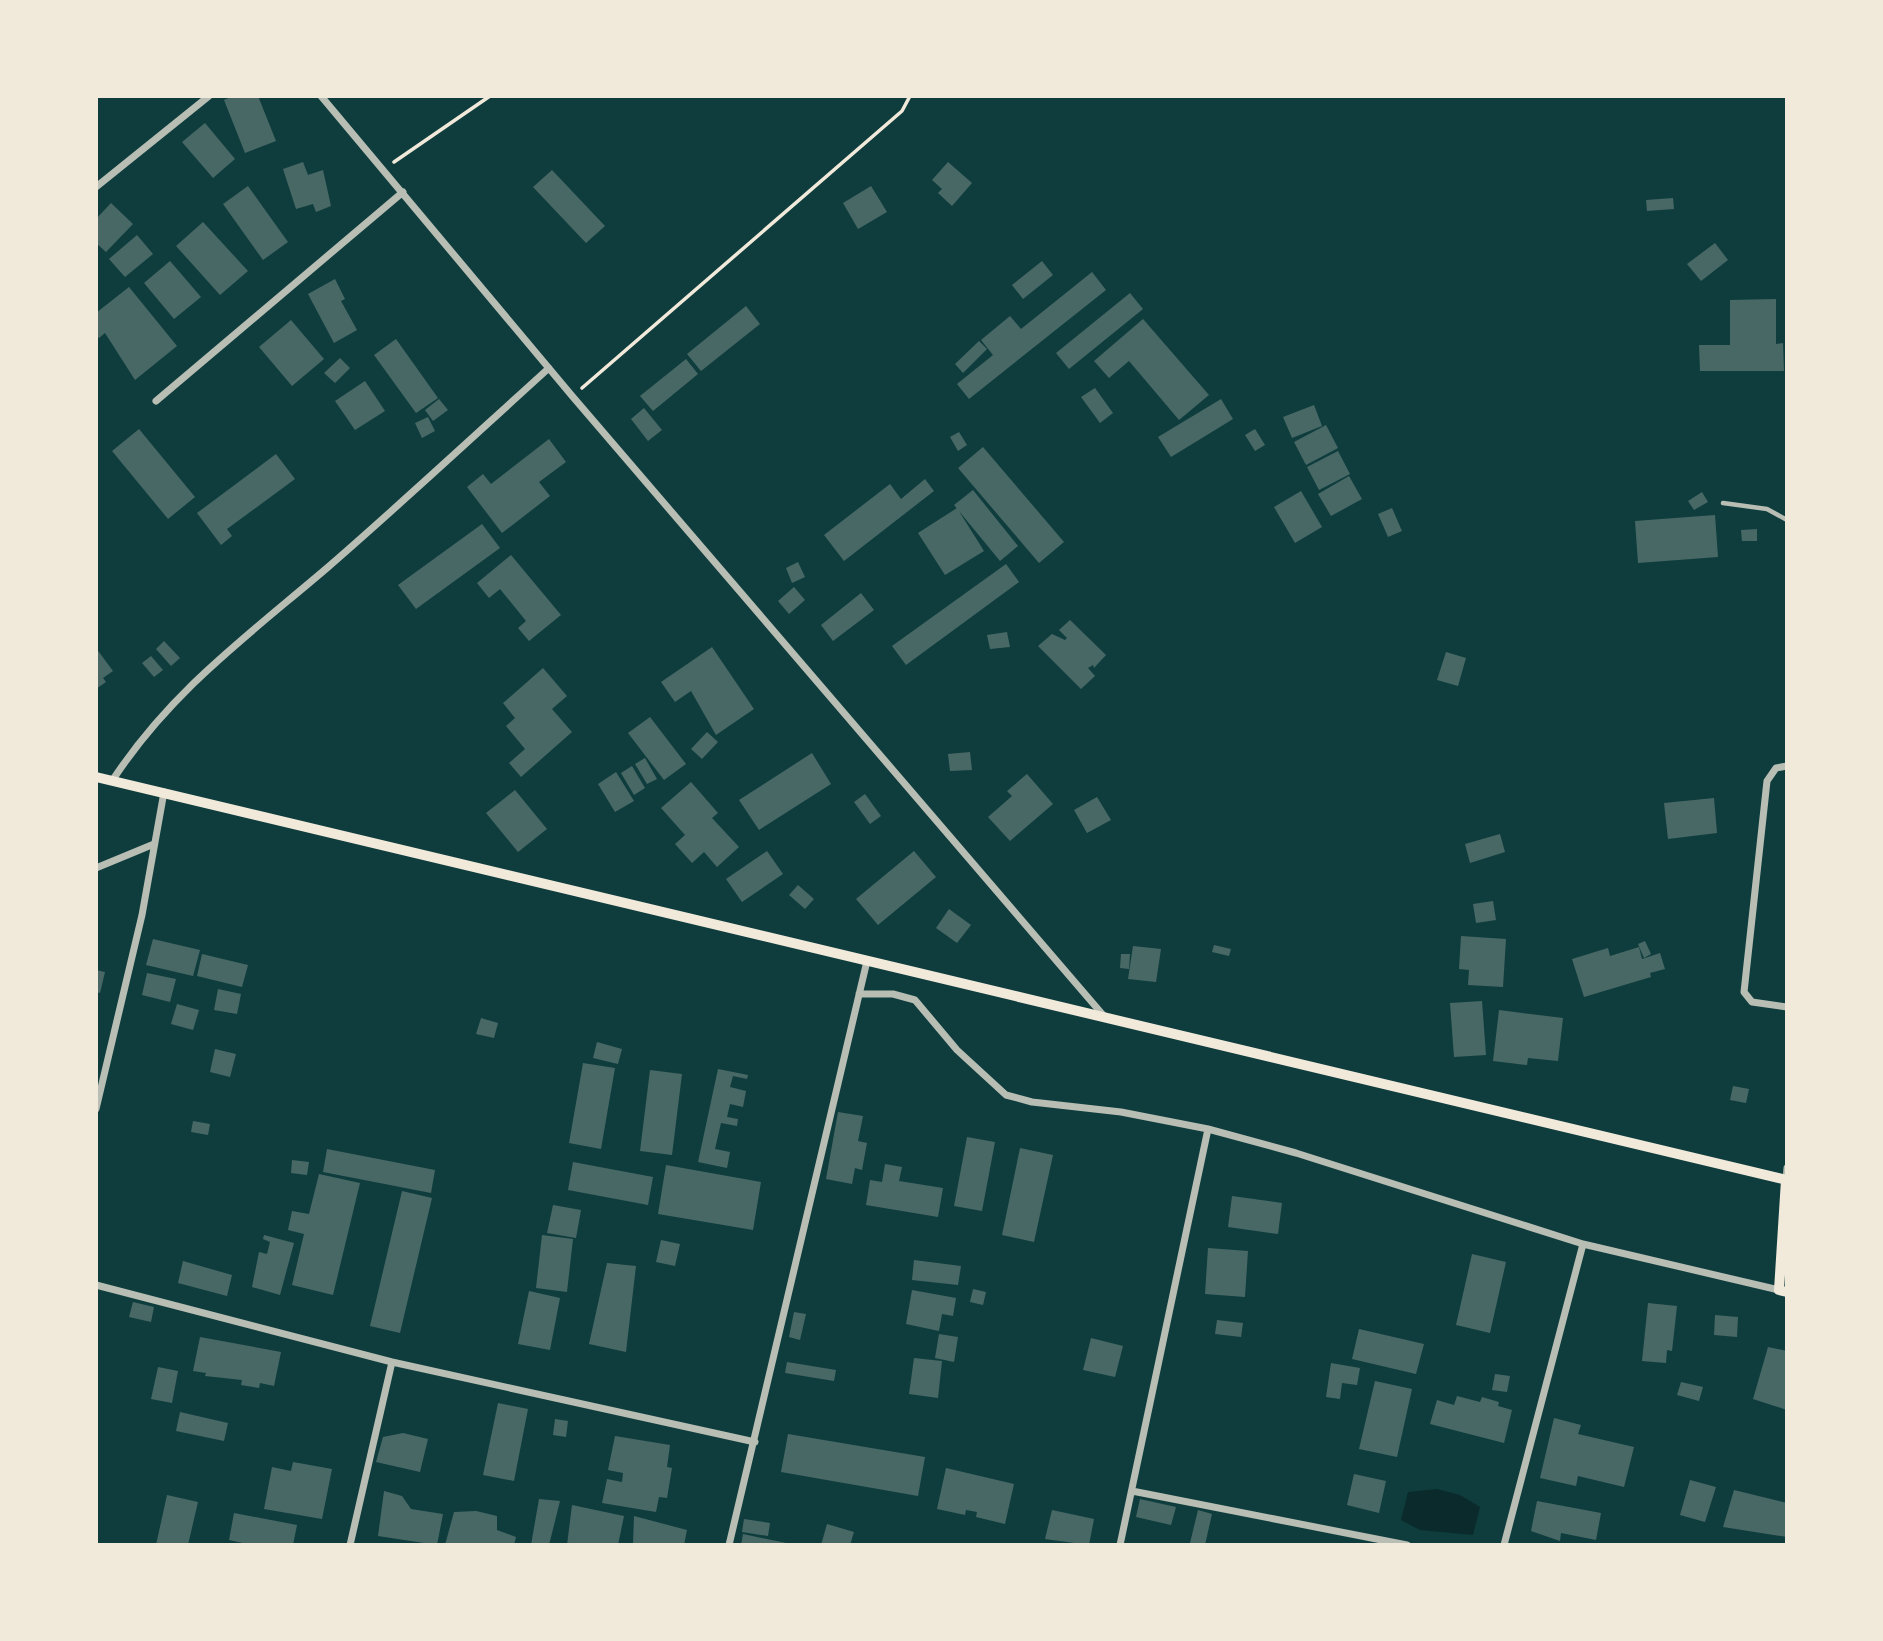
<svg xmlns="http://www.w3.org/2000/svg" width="1883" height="1641" font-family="Inter,sans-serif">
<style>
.water{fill:#0a2a2b}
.building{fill:#486865}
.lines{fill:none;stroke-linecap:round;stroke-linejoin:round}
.path{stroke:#f1e9da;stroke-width:3.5}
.service{stroke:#b8beb3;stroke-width:4.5}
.minor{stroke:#b8beb3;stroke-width:7}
.secondary{stroke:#f1e9da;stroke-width:10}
</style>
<rect width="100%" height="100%" fill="#0f3d3e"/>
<!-- water -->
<path class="water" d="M1437,1489l23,6 20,12 -7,28 -53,-5 -19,-10 7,-28z"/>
<!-- building -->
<path class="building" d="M233,96h25l18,45 -31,12 -21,-53z
M205,123l30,36 -22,19 -31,-36z
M303,162l5,13 15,-5 8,36 -15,6 -3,-8 -17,5 -13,-40z
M948,162l24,21 -20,23 -14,-13 4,-4 -10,-9z
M552,170l53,56 -19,17 -53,-56z
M248,186l40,56 -25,18 -40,-56z
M871,186l16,26 -29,17 -15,-26z
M1673,198l1,11 -27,2 -1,-11z
M111,203l22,21 -27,28 -10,-9v-24z
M203,222l45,49 -28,24 -44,-49z
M137,235l16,19 -28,23 -16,-18z
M1715,243l13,17 -27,21 -14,-17z
M170,261l31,36 -27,22 -30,-36z
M1042,261l11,14 -30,24 -11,-14z
M1092,272l14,18 -137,109 -12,-15 36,-29 -12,-15 29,-24 11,13z
M335,279l10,20 -4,2 16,29 -23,13 -26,-49z
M129,287l48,59 -42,34 -30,-47 -6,5 -3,-3v-22z
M1130,293l13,16 -74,60 -13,-16z
M1776,299v45l7,-1 1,28h-84l-1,-26h31v-45z
M746,306l14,18 -59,47 -14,-17z
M1143,319l66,76 -30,25 -50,-59 -20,17 -15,-17z
M291,320l33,39 -32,27 -33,-39z
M396,339l42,59 -22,15 -42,-58z
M979,341l8,8 -24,24 -8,-9z
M340,358l10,10 -15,15 -11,-10z
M686,359l12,15 -45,37 -13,-15z
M365,381l20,30 -30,19 -20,-29z
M1095,388l18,25 -13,10 -19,-26z
M439,399l9,11 -15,11 -8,-11z
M1221,399l12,20 -62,38 -13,-20z
M1314,405l8,21 -30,12 -9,-21z
M644,408l18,22 -14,11 -17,-22z
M428,417l7,14 -13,7 -7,-15z
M1326,425l12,23 -32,17 -12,-23z
M139,429l56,68 -27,22 -56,-68z
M1255,429l10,16 -10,6 -10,-16z
M959,432l8,13 -9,6 -8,-14z
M549,439l17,23 -27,20 11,14 -48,37 -35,-46 16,-13 8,10z
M983,447l81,95 -25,21 -81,-95z
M1338,451l12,23 -31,16 -12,-23z
M276,454l19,25 -68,50 5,7 -11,9 -24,-32z
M1349,476l13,23 -31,17 -13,-22z
M925,479l9,12 -90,70 -20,-26 66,-51 11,15z
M973,490l45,56 -18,15 -46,-56z
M1301,491l21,36 -27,16 -21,-36z
M1702,492l6,10 -14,8 -6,-9z
M957,508l27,43 -39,24 -27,-42z
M1392,508l10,23 -14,6 -10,-23z
M1715,515l3,42 -80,6 -3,-42z
M482,524l18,24 -84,61 -18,-24z
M1757,529v12h-15l-1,-11z
M511,555l50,60 -32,26 -11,-13 8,-7 -26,-32 -11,9 -12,-15z
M798,562l7,15 -13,6 -6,-15z
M1006,564l13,18 -113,83 -14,-19z
M794,587l11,13 -16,14 -11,-13z
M861,593l13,17 -41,31 -12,-16z
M1070,620l36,35 -12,13 -1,-3 -5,3 7,8 -14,13 -43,-43 14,-12 13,6 2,-2 -8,-8z
M1007,632l3,15 -20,2 -3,-14z
M164,641l16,17 -9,8 -15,-17z
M712,647l42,62 -38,26 -25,-44 -16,11 -14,-20z
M96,648l17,23 -10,7 3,4 -10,7z
M1446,652l20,6 -8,28 -21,-6z
M151,656l12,14 -9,7 -12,-14z
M543,668l24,28 -15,13 20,23 -51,45 -12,-14 16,-14 -19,-23 9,-8 -12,-15z
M650,717l36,47 -22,16 -36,-47z
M707,732l11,10 -16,17 -11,-10z
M970,752l2,18 -22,1 -2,-17z
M812,753l19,31 -72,46 -20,-30z
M645,758l12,21 -10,5 -12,-20z
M632,766l13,22 -11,7 -13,-22z
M616,772l18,29 -19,11 -17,-28z
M1027,774l26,30 -43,37 -22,-24 24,-21 -5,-5z
M691,782l27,31 -6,5 27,29 -22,20 -13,-15 -12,11 -17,-19 10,-9 -24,-27z
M515,790l32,39 -29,23 -32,-39z
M865,794l16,22 -11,8 -16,-22z
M1097,797l14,23 -24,13 -13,-23z
M1714,798l3,35 -49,6 -4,-36z
M1500,834l5,18 -35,11 -5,-19z
M767,851l16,23 -41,28 -16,-23z
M914,851l22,26 -58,48 -22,-26z
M798,885l16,14 -9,10 -16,-14z
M1493,901l3,19 -20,3 -3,-19z
M949,909l22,16 -14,18 -21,-15z
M1461,936l45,3 -3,48 -35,-2 1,-15 -10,-1z
M153,939l47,11 -7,26 -47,-11z
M1645,941l6,13 -7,4 -6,-14z
M1214,945l17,4 -2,7 -17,-4z
M1133,946l28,3 -5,33 -28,-3z
M1639,947l3,12 18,-6 5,16 -15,4 1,4 -67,20 -12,-38 36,-11 2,8z
M202,954l46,11 -6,22 -45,-11z
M1121,954h9l-1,15 -9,-1z
M96,970l9,2 -5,21 -4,-1z
M147,973l29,6 -6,23 -28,-7z
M218,989l23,5 -4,20 -23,-4z
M1482,1001l4,54 -32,2 -4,-54z
M177,1004l22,6 -6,20 -22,-6z
M1499,1010l64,8 -5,43 -30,-3 -1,7 -34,-4z
M481,1018l17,5 -4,15 -18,-4z
M597,1042l25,7 -4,15 -25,-6z
M215,1049l21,5 -6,23 -20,-5z
M583,1063l32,5 -14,81 -32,-6z
M718,1069l30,6 -1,4 -14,-3 -3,11 16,4 -3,16 -13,-3 -3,13 11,2 -1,7 -16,-3 -6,26 15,3 -3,16 -29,-6z
M650,1070l32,4 -10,81 -32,-4z
M1733,1086l16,3 -3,14 -16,-3z
M838,1112l25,4 -5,25 9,2 -5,27 -7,-2 -3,16 -26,-5z
M193,1121l17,3 -2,11 -17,-3z
M967,1137l28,5 -13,69 -28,-5z
M1020,1148l33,7 -19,87 -32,-7z
M327,1149l108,21 -4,23 -108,-21z
M292,1160l17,2 -2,13 -16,-2z
M573,1162l80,15 -5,28 -80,-15z
M885,1164l17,3 -3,14 44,7 -5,29 -72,-12 4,-25 12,2z
M666,1165l95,17 -8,48 -95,-16z
M319,1174l41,9 -27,112 -41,-10 12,-51 -16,-4 4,-19 17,3z
M402,1191l30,7 -32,135 -30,-7z
M1232,1196l50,7 -4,31 -50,-7z
M553,1205l28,5 -5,28 -29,-5z
M264,1235l30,8 -14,52 -28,-8 7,-35 8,2 3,-12 -7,-3z
M542,1235l31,4 -6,53 -31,-4z
M661,1240l19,4 -5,22 -19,-4z
M1208,1248l40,3 -3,46 -40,-3z
M1472,1254l34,8 -16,71 -34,-8z
M914,1260l47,6 -3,19 -46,-5z
M183,1261l49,14 -5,21 -49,-13z
M607,1263l29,3 -10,86 -37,-8z
M973,1289l13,3 -3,13 -13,-3z
M912,1290l44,8 -3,18 -11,-2 -3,17 -33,-7z
M529,1291l31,7 -10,52 -32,-6z
M133,1302l21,5 -3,15 -22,-5z
M1648,1303l29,3 -5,45 -5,-1 -1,13 -24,-2z
M794,1312l12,2 -6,26 -11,-3z
M1715,1315l23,2 -1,20 -23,-2z
M1217,1320l26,3 -2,14 -26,-3z
M1359,1329l65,15 -8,30 -64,-15z
M939,1334l19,3 -4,25 -19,-4z
M200,1337l81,15 -7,34 -14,-3 -1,5 -18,-3 1,-5 -37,-4 1,-3 -13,-2z
M1091,1338l32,8 -8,31 -32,-7z
M1768,1347l19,4v59l-34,-11z
M914,1358l28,3 -4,37 -29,-4z
M787,1362l49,8 -2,11 -49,-8z
M1331,1363l29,5 -3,17 -15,-2 -2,16 -14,-2z
M158,1367l20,4 -6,32 -21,-4z
M1495,1374l15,2 -3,16 -15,-2z
M1375,1381l37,8 -15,68 -38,-8z
M1681,1382l22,5 -4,14 -22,-6z
M1457,1396l23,6 2,-5 17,5 -1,4 14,4 -8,33 -74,-19 7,-24 17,5z
M498,1403l30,6 -14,72 -31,-6z
M180,1412l48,11 -4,18 -48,-10z
M1554,1418l27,7 -3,9 56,13 -10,40 -46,-11 -2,10 -36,-8z
M555,1419l13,2 -2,16 -13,-2z
M403,1433l25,6 -8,33 -44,-10 7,-25z
M788,1434l137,23 -7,39 -137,-24z
M615,1436l55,9 -3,22 5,1 -5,30 -8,-1 -3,15 -54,-9 5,-24 15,3 1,-9 -15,-3z
M293,1462l39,7 -10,50 -58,-10 8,-42 19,4z
M946,1468l68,16 -9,40 -29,-7 1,-5 -11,-2 -1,5 -28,-6z
M1354,1474l32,7 -7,32 -32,-8z
M1690,1480l26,7 -11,35 -25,-7z
M1734,1490l53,13v34l-64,-10z
M384,1491l18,5 9,13 32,5 -6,31 -59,-9z
M167,1495l31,7 -10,43h-32z
M539,1499l21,2 -11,44h-18z
M1140,1499l36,8 -5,18 -35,-8z
M1537,1501l64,12 -5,27 -35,-7 -1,8 -29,-10z
M572,1505l52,11 -6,29h-51z
M1052,1510l42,9 -5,26 -44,-6z
M1198,1510l14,4 -7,31 -15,-2z
M476,1511l21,5v14l19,7 -2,8h-69l9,-33z
M234,1513l63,12 -4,20h-41l-23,-5z
M634,1516l53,14 -3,15h-51z
M744,1519l26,4 -2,13 -26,-4z
M827,1524l27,8 -4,13h-29z
M743,1534l48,10v1h-50z"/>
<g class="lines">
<!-- path -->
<path class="path" d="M394,162l96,-66
M582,388l320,-277 8,-15"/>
<!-- service -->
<path class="service" d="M1723,503l44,6 20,11"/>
<!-- minor -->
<path class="minor" d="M321,96l252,301 530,618
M96,187l113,-91
M156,401l247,-209
M1787,766l-11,2 -9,13 -23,211 8,10 35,5
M112,781c59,-90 134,-144 215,-213 75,-65 148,-133 222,-200
M96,868l58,-24
M859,994h34l22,6 42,50 49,45 26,7 89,10 87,17 88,24 287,91 196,46
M96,1109l46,-194 22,-123
M1786,1180l1,-12
M96,1285l296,77 363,80
M1132,1491l275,54
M350,1545l42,-183
M729,1545l138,-584
M1120,1545l88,-416
M1504,1545l79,-301"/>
<!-- secondary -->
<path class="secondary" d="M96,777l1691,403
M1786,1180l-7,110 8,2"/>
</g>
<!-- border -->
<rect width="1883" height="1641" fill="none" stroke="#f1e9da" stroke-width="196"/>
</svg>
